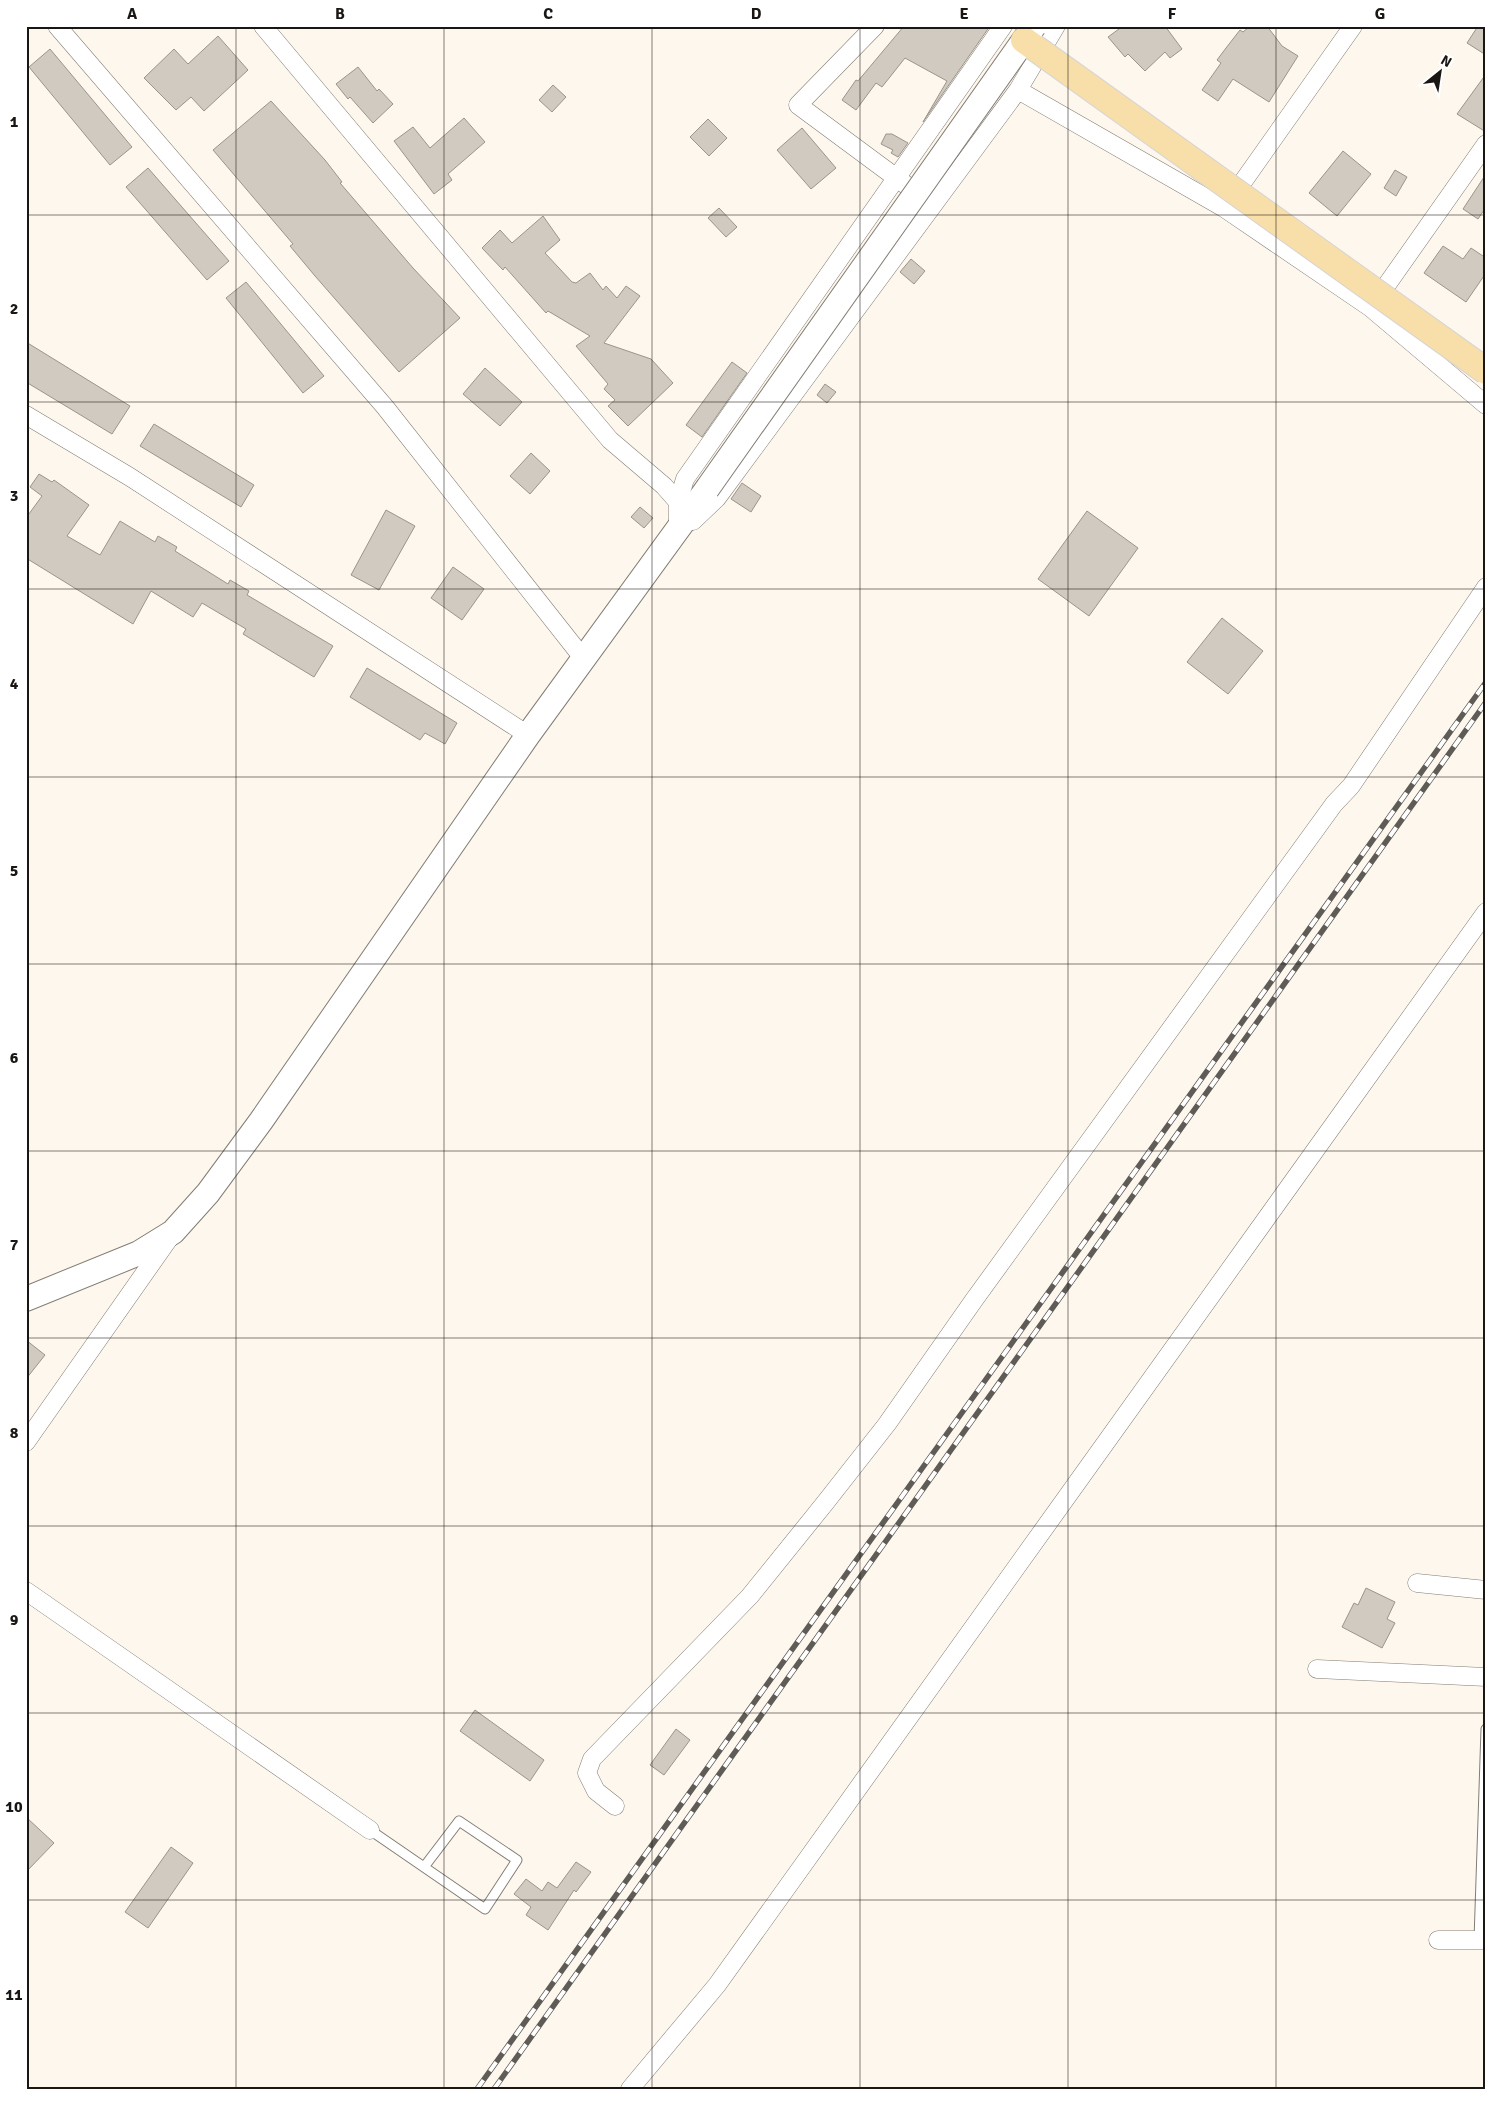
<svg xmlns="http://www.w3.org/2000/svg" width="1512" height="2115" font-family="Signika,sans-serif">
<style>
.building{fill:#d0cac0;stroke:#9a948a}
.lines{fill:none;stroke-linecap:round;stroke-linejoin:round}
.lane-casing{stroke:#837d74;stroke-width:11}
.street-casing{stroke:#837d74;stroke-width:19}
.secondary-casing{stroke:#837d74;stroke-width:26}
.lane{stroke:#fff;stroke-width:9}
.street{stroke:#fff;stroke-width:18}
.secondary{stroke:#fff;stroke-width:24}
.rail-casing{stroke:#5f5b56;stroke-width:5.5}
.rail{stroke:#fff;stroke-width:4;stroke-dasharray:11;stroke-linecap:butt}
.secondary-bridge-casing{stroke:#837d74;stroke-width:26;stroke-linecap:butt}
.primary-bridge-casing{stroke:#d6d5d5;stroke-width:28;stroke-linecap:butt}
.secondary-bridge{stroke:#fff;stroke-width:24}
.primary-bridge{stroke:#f8dea9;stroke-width:26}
.grid{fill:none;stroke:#191613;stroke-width:1;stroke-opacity:0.55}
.neatline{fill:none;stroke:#191613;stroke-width:2}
.grid-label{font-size:16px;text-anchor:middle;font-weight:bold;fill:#191613}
</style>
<rect width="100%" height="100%" fill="#fef7ed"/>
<!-- building -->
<path class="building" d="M904,26h86l-67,96 24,-41 -42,-23 -23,29 -6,-4 -20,27 -14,-10 14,-20 2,1z
M1123,26h42l17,23 -12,9 -5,-6 -20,19 -17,-17 -3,3 -17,-20z
M1250,26h17l15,20 16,10 -29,46 -36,-23 -15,22 -16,-11 19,-27 -4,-3 9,-12 14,-18 3,2z
M1478,26h8v29l-19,-12z
M218,36l30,34 -44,41 -13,-14 -15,13 -32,-32 30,-29 14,15z
M50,49l82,98 -22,18 -81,-98z
M358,67l19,24 2,-2 14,15 -20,19 -23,-26 -2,2 -12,-15z
M1486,74v58l-29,-18z
M553,85l13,12 -14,15 -13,-12z
M271,101l54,59 17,22 -2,1 73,85 47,50 -61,54 -84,-96 -25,-30 3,-2 -80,-94z
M464,118l21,24 -37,32 4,6 -18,14 -40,-53 19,-14 17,21z
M708,119l19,19 -18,18 -19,-19z
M802,128l34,40 -25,21 -34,-39z
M886,134h6l16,9 -10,14 -7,-4 2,-3 -12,-6z
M1343,151l28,23 -34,42 -28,-23z
M148,168l81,93 -22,19 -81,-93z
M1395,170l12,7 -11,19 -12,-8z
M1486,174v33l-8,12 -15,-10z
M719,208l18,19 -11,10 -18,-19z
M543,216l17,24 -15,13 27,29 4,1 14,-10 13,17 3,-4 11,12 9,-12 14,10 -36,47 47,16 22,24 -45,43 -20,-20 7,-6 -11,-11 4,-5 -32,-38 14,-10 -42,-25 -2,2 -41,-46 -2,3 -21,-22 18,-18 12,13z
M1443,246l20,13 8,-11 15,10v15l-20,29 -42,-29z
M911,259l14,12 -11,13 -14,-12z
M246,282l78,94 -21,17 -77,-95z
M26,342l104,64 -18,28 -86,-52z
M732,362l15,11 -45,64 -16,-12z
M485,368l37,34 -22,24 -37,-32z
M825,384l11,8 -9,11 -10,-8z
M154,424l100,61 -13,22 -101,-61z
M531,453l19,18 -20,23 -20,-18z
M39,474l13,8 2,-2 35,25 -22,31 33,19 20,-34 35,21 3,-6 19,11 -2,4 53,33 2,-4 19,11 -2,4 86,51 -19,31 -71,-43 3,-5 -44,-26 -9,14 -42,-26 -18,33 -107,-66v-40l16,-22 -12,-9z
M742,483l19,13 -10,16 -20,-13z
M640,507l13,11 -9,10 -13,-11z
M386,510l29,16 -36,64 -28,-15z
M1087,511l51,37 -49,68 -51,-37z
M453,567l31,22 -22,31 -31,-22z
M1222,618l41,33 -35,43 -41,-32z
M367,668l90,55 -12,21 -20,-11 -5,7 -70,-43z
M26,1340l19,15 -19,24z
M1366,1588l29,14 -8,17 8,4 -13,25 -40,-21 12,-24 4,2z
M475,1710l69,50 -14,21 -70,-50z
M676,1729l14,11 -26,35 -14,-10z
M26,1817l28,26 -28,29z
M171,1847l22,16 -45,65 -23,-16z
M576,1862l15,10 -15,20 -2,-2 -26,40 -22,-15 5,-8 -17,-13 12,-15 16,12 6,-9 9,6z"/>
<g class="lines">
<!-- lane casing -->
<g class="lane-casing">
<path id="lane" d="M370,1830l115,79 32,-49 -58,-39 -35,46
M1479,1940l7,-211"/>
</g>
<!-- street casing -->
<g class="street-casing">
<path id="street" d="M57,26l328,381 198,251
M263,26l347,414 54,46 14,16v29
M875,26l-77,79 108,80
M1018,90l206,118 147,100 115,97
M1230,200l123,-174
M1374,303l112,-159
M26,415l104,62 398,258
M678,502l7,-23 318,-453
M693,521l24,-23 301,-408 38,-64
M26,1442l144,-205
M1417,1583l69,7
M26,1591l344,239
M1317,1669l169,8
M615,1806l-19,-15 -9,-18 5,-14 158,-163 75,-93 62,-79 87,-124 360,-496 17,-18 135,-199
M1438,1940h48
M630,2089l87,-104 769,-1073"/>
</g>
<!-- secondary casing -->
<g class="secondary-casing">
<path id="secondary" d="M26,1299l113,-46 34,-21 35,-39 53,-72 267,-386 179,-246"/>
</g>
<!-- lane -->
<use href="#lane" class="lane"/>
<!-- street -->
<use href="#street" class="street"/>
<!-- secondary -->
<use href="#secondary" class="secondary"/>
<!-- rail casing -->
<g class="rail-casing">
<path id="rail" d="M477,2089l1009,-1407
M494,2089l992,-1387"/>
</g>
<!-- rail -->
<use href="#rail" class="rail"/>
<!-- secondary-bridge casing -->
<g class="secondary-bridge-casing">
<path id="secondary-bridge" d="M707,489l327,-463"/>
</g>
<!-- primary-bridge casing -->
<g class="primary-bridge-casing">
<path id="primary-bridge" d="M1024,40l462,331"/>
</g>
<!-- secondary-bridge -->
<use href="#secondary-bridge" class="secondary-bridge"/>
<!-- primary-bridge -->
<use href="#primary-bridge" class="primary-bridge"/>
</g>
<!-- grid -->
<path class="grid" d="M236,26v2063M444,26v2063M652,26v2063M860,26v2063M1068,26v2063M1276,26v2063M26,215h1460M26,402h1460M26,589h1460M26,777h1460M26,964h1460M26,1151h1460M26,1338h1460M26,1526h1460M26,1713h1460M26,1900h1460"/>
<!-- border -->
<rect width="1512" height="2115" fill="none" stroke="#ffffff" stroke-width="55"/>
<!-- north arrow -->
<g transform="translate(1440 72) rotate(30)" stroke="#ffffff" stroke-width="4" paint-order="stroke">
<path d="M0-4L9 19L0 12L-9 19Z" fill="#191613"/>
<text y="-8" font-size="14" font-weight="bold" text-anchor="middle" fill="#191613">N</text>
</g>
<rect x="28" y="28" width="1456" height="2060" class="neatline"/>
<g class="grid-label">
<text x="132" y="19">A</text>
<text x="340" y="19">B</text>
<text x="548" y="19">C</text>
<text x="756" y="19">D</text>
<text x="964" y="19">E</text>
<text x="1172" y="19">F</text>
<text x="1380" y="19">G</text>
<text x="14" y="127">1</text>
<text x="14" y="314">2</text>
<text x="14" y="501">3</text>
<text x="14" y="689">4</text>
<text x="14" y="876">5</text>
<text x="14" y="1063">6</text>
<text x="14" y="1250">7</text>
<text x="14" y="1438">8</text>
<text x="14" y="1625">9</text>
<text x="14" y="1812">10</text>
<text x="14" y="2000">11</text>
</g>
</svg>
